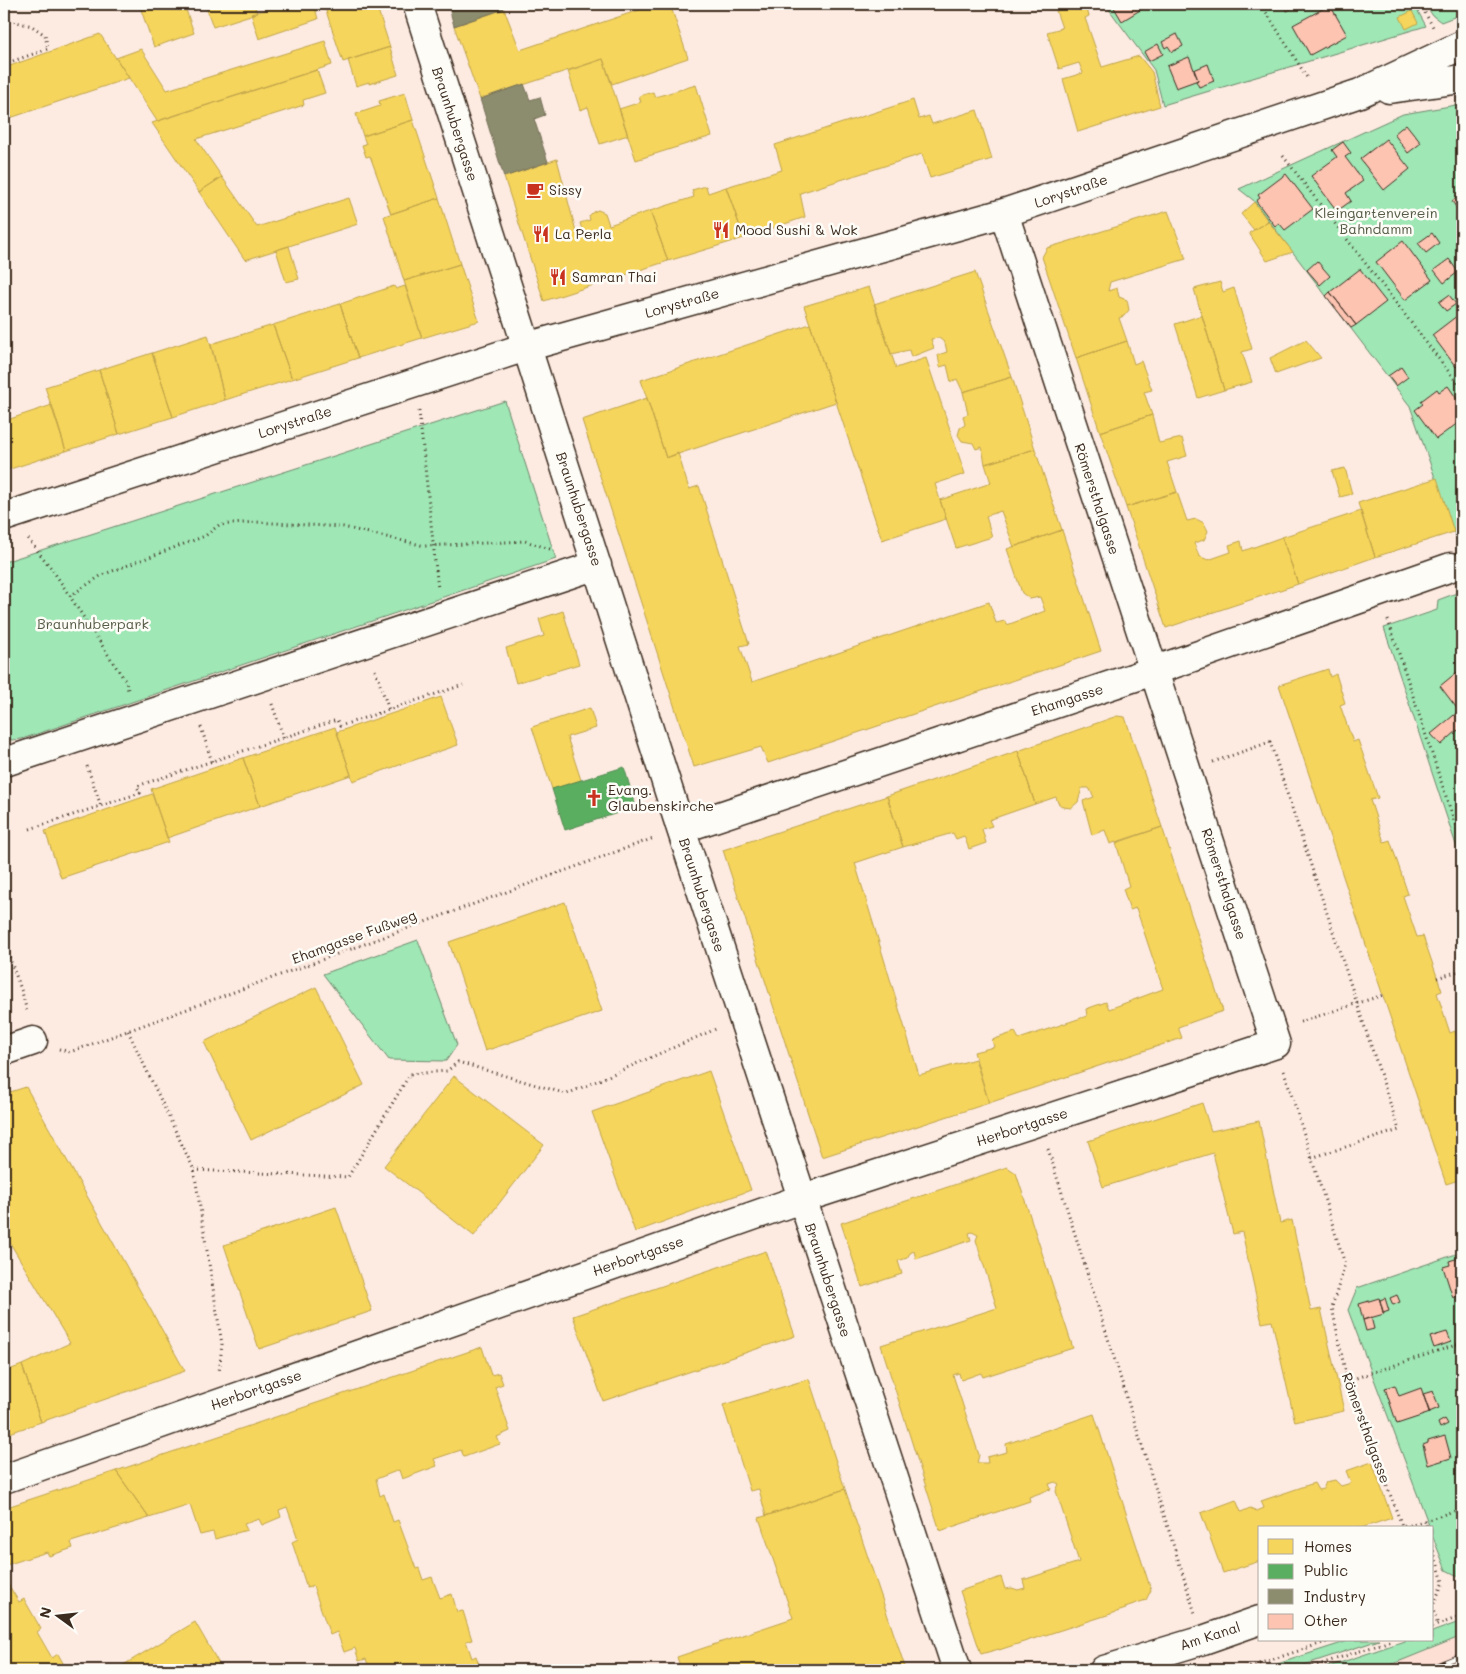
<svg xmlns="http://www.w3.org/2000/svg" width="1466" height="1674" font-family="Mali,sans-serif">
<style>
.built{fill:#fddfd4}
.green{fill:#9fe7b5;stroke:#6d886a}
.homes{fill:#f6d55c;stroke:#bea249}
.public{fill:#5aae61;stroke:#51864d}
.industry{fill:#8c8c6e;stroke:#746f56}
.building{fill:#fdc4b2;stroke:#3b2a1e}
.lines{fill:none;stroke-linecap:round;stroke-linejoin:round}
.minor-casing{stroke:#3b2a1e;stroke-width:31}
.path{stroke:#3b2a1e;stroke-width:3;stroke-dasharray:1 4;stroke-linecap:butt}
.minor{stroke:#fdfcf7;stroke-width:28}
.rail-casing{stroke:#3b2a1e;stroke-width:5.5}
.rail{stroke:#fdfcf7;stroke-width:4;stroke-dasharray:11;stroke-linecap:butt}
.labels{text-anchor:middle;stroke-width:5;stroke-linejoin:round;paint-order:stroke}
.street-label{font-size:14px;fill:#3b2a1e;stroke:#fdfcf7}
.poi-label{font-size:14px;fill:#3b2a1e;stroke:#fdfcf7;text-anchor:start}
.park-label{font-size:14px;fill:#545944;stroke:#fdfcf7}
</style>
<rect width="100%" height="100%" fill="#fdebe2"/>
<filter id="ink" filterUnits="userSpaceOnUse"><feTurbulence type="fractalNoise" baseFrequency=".02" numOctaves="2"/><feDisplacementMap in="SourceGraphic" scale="10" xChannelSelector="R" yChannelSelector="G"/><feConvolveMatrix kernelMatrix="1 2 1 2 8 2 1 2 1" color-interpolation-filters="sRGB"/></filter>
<g filter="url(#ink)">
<!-- built -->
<path class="built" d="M1462,1636v34h-84l15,-6z"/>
<!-- green -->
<path class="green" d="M1105,4h309l12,22 -263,79 -9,-35z
M1425,4h37v10l-21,8 -8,-6z
M1462,104v451l-52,-149 -157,-206 -14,-11 164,-75z
M505,401l51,158 -534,180 -10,1 -8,-2v-176z
M1462,591v272l-78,-235 53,-18 1,-10z
M418,940l39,105 -11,16 -57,-1 -66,-86z
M1462,1252v326l-16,-8 -14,-35v-7h-2l-82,-218 9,-22z
M1462,1621v15l-84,34h-59l88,-30h25v-8z
M1351,1640h28l-90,30h-30z"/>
<!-- homes -->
<path class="homes" d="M139,4h45l10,29 -40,14z
M205,4h49l3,9 -44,14z
M285,4h91l14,43 -47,15 -19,-57 -9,3 3,11 -59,20 -8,-25z
M657,4h13l18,54 -76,26 -9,-25 -123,40 -26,-73 50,-17 16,41z
M1079,4h6l4,12 -4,2 17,49 37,-11 13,16 8,34 -82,26 -15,-53 20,-6 -4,-10 -20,6 -12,-37 15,-4 -6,-17z
M1412,11l6,12 -12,6 -6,-12z
M100,34l29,44 -125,42v-52z
M325,41l7,24 -175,56 -41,-63 25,-9 26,41z
M390,47l8,28 -29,9v-2l-13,4 -8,-26z
M603,59l25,76 -28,9 -12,-37 -8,3 -12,-39z
M317,70l8,23 -22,7 1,5 -108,34 26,38 -23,15 -47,-69z
M696,85l16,51 -76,24 -17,-51 22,-7 -2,-6 14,-4 2,5z
M405,93l8,27 -50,16 -7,-22 24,-8 -1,-5z
M913,100l6,19 10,-3 3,8 45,-14 15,49 -62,19 -8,-24 -122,39 5,24 -61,21 -18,-51 56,-17 -7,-25z
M413,120l26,78 -48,16 -21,-58 -4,1 -4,-12 4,-1 -3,-8z
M557,159l20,76 6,-2 -3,-10 10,-3 -1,-4 4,-4 5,-2 7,3 4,12 41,-14 18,50 -124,40 -40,-124z
M222,177l35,50 92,-29 9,26 -113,36 -46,-68z
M706,186l2,7 18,-6 18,51 -76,23 -18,-50 44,-14 -2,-7z
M439,198l21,66 -56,17 -20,-65z
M1254,202l14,19 -14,9 -13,-16z
M1168,211l18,48 -76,23 -2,9 9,-3 2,9 8,3 2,10 -5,6 -5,2 8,23 -51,17 -34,-101 5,-9z
M1268,221l25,31 -26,9 -18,-28z
M289,246l10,33 -13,3 -10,-32z
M460,264l19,57 -57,17 -18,-57z
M975,272l37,105 -49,15 -6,-13 -6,3 -4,-17 -7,2 -2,-12 9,-3 -2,-9 -6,-5 -8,1 3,9 -23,9 -2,-7 -18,4 -17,-50z
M1220,282l3,10 11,-4 18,61 -10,3 10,30 -28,8 -30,-101z
M394,286l2,3 9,-3 17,52 -64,20 -18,-54z
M869,287l27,81 30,-10 39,116 -30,10 11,35 -64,21 -78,-234z
M340,304l18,54 -66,21 -19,-54z
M1202,315l22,75 -26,8 -23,-74z
M810,324l26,78 -170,56 -25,-78z
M273,325l19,54 -67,21 -14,-56z
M208,335l17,65 -52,17 -21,-64z
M1306,340l15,18 -45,16 -6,-16z
M1127,341l7,23 7,-3 11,29 -8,2 8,23 -52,17 -24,-74z
M152,353l21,64 -54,17 -20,-64z
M99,370l20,64 -53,17 -21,-64z
M1012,377l23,72 -50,15 -3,-17 -6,2 -3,-6 -11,-2 -4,-6 2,-7 5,-3 -2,-9 5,-2 -5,-22z
M647,398l19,60 12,-5 11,36 10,-3 50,158 -9,2 12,36 237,-80 7,21 9,-2 2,4 38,-14 -5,-14 -10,2 -8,-6 -15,-44 55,-19 39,121 -333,112 -7,-16 -67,20 -112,-347z
M52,405l14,46 -62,20v-50z
M1152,415l7,28 23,-5 5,18 -20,6 10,30 -51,15 -26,-75z
M1035,449l27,81 -48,17 -13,-36 -15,5 6,21 -36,11 -16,-48 51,-17 -6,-19z
M1345,468l7,26 -12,3 -8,-26z
M1437,478l17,54 -79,25 -17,-54z
M1177,492l10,29 9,-2 8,4 4,8 -4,9 -10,3 5,13 9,4 23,-8 -2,-7 12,-4 2,10 39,-14 16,47 -132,44 -40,-121z
M1361,511l14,46 -77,27 -16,-47z
M563,611l16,53 -63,19 -10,-35 38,-12 -5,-17z
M1328,669l2,8 6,-3 9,29 -5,2 13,37 5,-2 20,58 -8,2 14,42 6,-2 18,54 -5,2 14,41 6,-1 19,55 -5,2 13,40 5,-2 7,23v125l-16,5 -167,-499z
M441,697l17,48 -105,36 -16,-49z
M590,708l6,20 -29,9 14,43 -29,9 -20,-62z
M1117,716l8,1 37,110 -52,17 -5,-14 -13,5 -9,-34 11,-4 -5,-9h-7l-4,14 -7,6 -8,-1 -5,-4 -2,-6 -21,7 -17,-53z
M335,727l16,48 -91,31 -17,-48z
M1018,751l17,53 -46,16 3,6 -10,3 4,14 -17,6 -5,-13 -8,3 -3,-6 -50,14 -16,-51z
M243,758l17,48 -93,32 -16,-49z
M152,794l17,48 -108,36 -16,-47z
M887,796l16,51 -48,16 64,212 56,-16 14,44 -167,54 -99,-307z
M1162,827l61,184 -45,16 4,11 -193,65 -15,-51 20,-5 -2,-7 23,-8 4,7 68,-23 -1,-7 20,-7 3,7 54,-20 -27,-81 -6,2 -7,-21 6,-3 -13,-43z
M565,902l37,109 -117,40 -36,-109z
M316,987l48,98 -113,55 -47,-98z
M709,1071l42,119 -116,42 -43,-120z
M454,1076l90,69 -70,91 -90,-70z
M26,1087l159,284 -144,51 -19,-57 48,-22 -66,-110v-139z
M1202,1103l9,28 48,-10 21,102 12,-3 19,91 10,-2 23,102 -49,11 -23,-101 -10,2 -20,-91 -9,2 -20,-81 -110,34 -15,-46z
M1007,1167l9,6 57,175 -90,29 -2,-4 -20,7 -2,-7 -6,2 26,80 -2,8h11l-1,-6 20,-5 -1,-8 88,-30 57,176 -5,10 -21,7 1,2 -127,41v-1l-18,5 -21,-63 41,-14 4,12 7,-1 6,2 7,-2 -2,-8 56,-18 -23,-71 3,-7 -4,-2 -6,2 2,5 -22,8 1,4 -90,30 -59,-186 116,-37 -21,-68 2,-5 -6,-3 -3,1 2,7 -55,19 -2,-8 -4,2 -3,5 -9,3 4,13 -40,13 -21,-64z
M336,1207l36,104 -113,38 -35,-104z
M766,1251l29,85 -192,65 -30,-85z
M482,1347l9,28 8,-2 4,11 -8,3 15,44 -13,6 3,7 -36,13 -3,-7 -27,9 3,7 -35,13 -3,-9 -23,9 4,17 4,-2 9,28 5,-2 18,49 3,-1 4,12 9,-3 8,21 12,-4 5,18 6,-1 9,29 -6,1 6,17 4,-2 5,14h-111l-4,-11 -7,2 -4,-13 -11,4 -7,-20 -7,3 -17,-49 -6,2 -15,-46 6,-3 -11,-32 -8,3 2,7 -19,8 -3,-6 -15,5 3,6 -32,9 -2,-7 -13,3 -10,-30 -41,13 -33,-47z
M22,1365l19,57 -37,13v-63z
M809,1379l36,110 -79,27 -7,-27 -9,2 -27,-86z
M1372,1462l20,56 -31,10h-101v33l-37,12 -22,-60 35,-13 5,12 9,-4 7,3 7,-3 -3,-7 53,-18 4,7 5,-1 3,-7 9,-2 6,6 10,-3 -5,-12z
M116,1471l33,47 -78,24 2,6 -24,8 -2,-4 -41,13 -2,4v-61z
M845,1489l61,181h-225l-4,-13 116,-39 -34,-100z
M4,1577l7,12 -7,4z
M11,1589l8,13 5,-3 17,30 -4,3 15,26 6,-4 9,16h-63v-77z
M195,1622l27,47 -4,1h-103z"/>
<!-- public -->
<path class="public" d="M624,767l12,40 -71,23 -13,-41z"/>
<!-- industry -->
<path class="industry" d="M448,4h53l3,5 -50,17z
M524,84l6,16 10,-3 5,18 -11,4 14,43 -44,15 -24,-78z"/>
<!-- building -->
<path class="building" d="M1112,4h38l-28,17z
M1283,4h17l-13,7z
M1330,5l17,30 -37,20 -17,-30z
M1177,34l6,12 -11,6 -4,-6 -3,2 -3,-6z
M1158,44l5,10 -14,7 -5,-9z
M1189,57l9,23 -22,8 -9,-22z
M1208,64l6,17 -15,6 -3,-6 2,-1 -4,-10z
M1406,124l15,19 -13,10 -14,-19z
M1386,139l24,30 -26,21 -24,-31z
M1343,142l8,11 -6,4 18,24 -17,12 5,8 -14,10 -26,-35 26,-19 -5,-7z
M1286,174l27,35 -28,21 -6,-7 -4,3 -19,-25 4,-3 -2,-3z
M1462,194v22l-10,-15z
M1432,233l7,10 -13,10 -8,-10z
M1403,241l29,39 -27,20 -29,-38z
M1449,259l9,13 -14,11 -10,-13z
M1317,261l13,15 -10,9 -13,-15z
M1360,269l26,33 -30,23 -26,-33z
M1330,292l26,33 -5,3 -25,-32z
M1449,295l7,9 -10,7 -7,-9z
M1462,312v50l-6,5 -24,-32z
M1401,367l7,10 -12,9 -8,-10z
M1448,386l14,20v14l-26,19 -21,-29 8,-6 -2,-3 16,-12 2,3z
M1462,668v47l-22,-29z
M1459,711l3,4v19l-4,-4 -17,15 -10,-11z
M1462,1257v38l-9,3 -10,-31 7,-2 -1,-4z
M1397,1295l3,7 -7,3 -3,-7z
M1379,1298l5,16 -21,6 -4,-16z
M1385,1298l4,13 -6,2 -3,-13z
M1371,1317l3,12 -8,2 -3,-11z
M1447,1332l4,10 -17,6 -4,-11z
M1395,1385l4,11 22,-8 9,25 -33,11 -12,-36z
M1433,1391l6,17 -10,4 -6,-18z
M1445,1419l3,5 -8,4 -2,-5z
M1445,1436l6,22 -23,7 -5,-20 5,-2v-2z"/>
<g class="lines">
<!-- minor casing -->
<g class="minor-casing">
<path id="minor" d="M417,4l264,825 276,841
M1389,89l73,-10
M4,517l522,-170 478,-134 356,-120 102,-48
M4,761h4l589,-196
M681,829l472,-158 298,-104
M4,1051l29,-10
M4,1479l797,-280 475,-155 -272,-831
M1104,1670l99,-30 57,-20"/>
</g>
<!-- path -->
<path class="path" d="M1261,4l47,75
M1420,4l13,23
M4,19l28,7 13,9 3,14 -44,15
M1283,156l179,233
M419,411l19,178
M28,539l24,30 74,113 2,8
M70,596l32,-21 103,-39 14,-11 37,-3 87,5 82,19 100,-5 25,8
M1388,620l74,225
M375,670l14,40
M272,704l12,35
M201,727l11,35
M1213,762l57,-20 129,388 -88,28
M87,766l14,40
M30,829l110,-36 -3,-7 200,-66 3,6 123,-41
M4,943l18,49 5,20
M1437,978l25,-8
M1300,1022l83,-27
M128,1031l66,139 28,174 -3,29
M59,1049l11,3 584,-214
M1284,1071l61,193 -13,43 14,69 56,150 23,-5 2,7
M1048,1149l147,464
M194,1170l154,7 62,-103 37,-3 11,-9 109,32 149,-65
M1347,1381l115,-38
M1425,1521l37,-13
M1432,1546l11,36 -11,26
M1432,1607l6,18
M1432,1627l30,-11
M1240,1670l92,-30
M1303,1670l90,-30"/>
<!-- minor -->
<use href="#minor" class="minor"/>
<!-- rail casing -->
<g class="rail-casing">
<path id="rail" d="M1425,1670l37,-15"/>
</g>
<!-- rail -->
<use href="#rail" class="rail"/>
</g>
</g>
<!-- icons -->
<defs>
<g id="cafe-bare" transform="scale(1.35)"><path d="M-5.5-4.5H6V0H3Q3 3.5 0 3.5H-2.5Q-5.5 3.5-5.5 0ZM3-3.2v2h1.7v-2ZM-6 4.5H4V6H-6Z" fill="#c8321e" stroke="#fdfcf7" stroke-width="2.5" paint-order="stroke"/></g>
<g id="restaurant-bare" transform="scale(1.35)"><path d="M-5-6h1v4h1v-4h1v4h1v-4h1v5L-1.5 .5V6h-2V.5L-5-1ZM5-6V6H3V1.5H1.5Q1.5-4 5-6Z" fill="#c8321e" stroke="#fdfcf7" stroke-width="2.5" paint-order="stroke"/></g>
<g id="church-bare" transform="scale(1.35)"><path d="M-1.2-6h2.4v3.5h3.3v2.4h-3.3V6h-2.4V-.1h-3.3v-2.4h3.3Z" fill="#c8321e" stroke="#fdfcf7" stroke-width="2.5" paint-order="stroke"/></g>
</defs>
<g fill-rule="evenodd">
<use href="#cafe-bare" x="535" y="190"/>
<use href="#restaurant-bare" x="721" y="230"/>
<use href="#restaurant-bare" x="541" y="234"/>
<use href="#restaurant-bare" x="558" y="277"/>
<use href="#church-bare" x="594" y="798"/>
</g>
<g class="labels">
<!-- street labels -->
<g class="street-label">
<text transform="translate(455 124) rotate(72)" y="5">Braunhubergasse</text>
<text transform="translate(1071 191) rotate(-19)" y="5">Lorystraße</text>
<text transform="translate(682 303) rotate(-16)" y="5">Lorystraße</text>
<text transform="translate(295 422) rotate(-18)" y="5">Lorystraße</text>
<text transform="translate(1097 499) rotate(72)" y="5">Römersthalgasse</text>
<text transform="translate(579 509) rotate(72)" y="5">Braunhubergasse</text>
<text transform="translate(1067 700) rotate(-18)" y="5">Ehamgasse</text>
<text transform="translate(1224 884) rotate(72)" y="5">Römersthalgasse</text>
<text transform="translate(702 895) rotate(72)" y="5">Braunhubergasse</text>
<text transform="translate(354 937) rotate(-20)" y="5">Ehamgasse Fußweg</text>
<text transform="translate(1022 1127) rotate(-18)" y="5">Herbortgasse</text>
<text transform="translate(638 1256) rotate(-19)" y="5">Herbortgasse</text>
<text transform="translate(828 1280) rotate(72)" y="5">Braunhubergasse</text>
<text transform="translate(256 1390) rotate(-19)" y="5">Herbortgasse</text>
<text transform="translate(1366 1428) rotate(70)" y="5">Römersthalgasse</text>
<text transform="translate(1210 1636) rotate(-18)" y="5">Am Kanal</text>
</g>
<!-- poi labels -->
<g class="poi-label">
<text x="549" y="195">Sissy</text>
<text x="735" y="235">Mood Sushi &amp; Wok</text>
<text x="555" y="239">La Perla</text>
<text x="572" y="282">Samran Thai</text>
<text x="608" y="795">Evang.<tspan x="608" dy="16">Glaubenskirche</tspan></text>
</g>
<!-- park labels -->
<g class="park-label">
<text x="1376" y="218">Kleingartenverein<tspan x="1376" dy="16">Bahndamm</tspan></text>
<text x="93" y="629">Braunhuberpark</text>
</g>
</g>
<!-- margin -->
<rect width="1466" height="1674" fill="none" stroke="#fdfcf7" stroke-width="20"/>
<rect x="10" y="10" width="1446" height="1654" fill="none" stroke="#3b2a1e" stroke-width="2" filter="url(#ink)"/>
<!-- legend -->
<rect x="1258" y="1526" width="175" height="115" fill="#fdfcf7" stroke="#afa8a0"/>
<rect x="1268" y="1539" width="25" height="15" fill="#f6d55c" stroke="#afa8a0"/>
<text x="1304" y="1552" font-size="15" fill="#3b2a1e">Homes</text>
<rect x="1268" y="1564" width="25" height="15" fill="#5aae61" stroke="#afa8a0"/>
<text x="1304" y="1576" font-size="15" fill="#3b2a1e">Public</text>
<rect x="1268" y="1589" width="25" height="15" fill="#8c8c6e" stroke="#afa8a0"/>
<text x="1304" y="1602" font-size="15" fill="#3b2a1e">Industry</text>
<rect x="1268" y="1614" width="25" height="15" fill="#fdc4b2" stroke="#afa8a0"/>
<text x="1304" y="1626" font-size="15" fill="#3b2a1e">Other</text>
<!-- north arrow -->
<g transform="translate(58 1616) rotate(285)" stroke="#fdfcf7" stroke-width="4" paint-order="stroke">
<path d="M0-4L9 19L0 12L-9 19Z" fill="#3b2a1e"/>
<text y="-8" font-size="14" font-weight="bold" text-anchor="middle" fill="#3b2a1e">N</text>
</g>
</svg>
